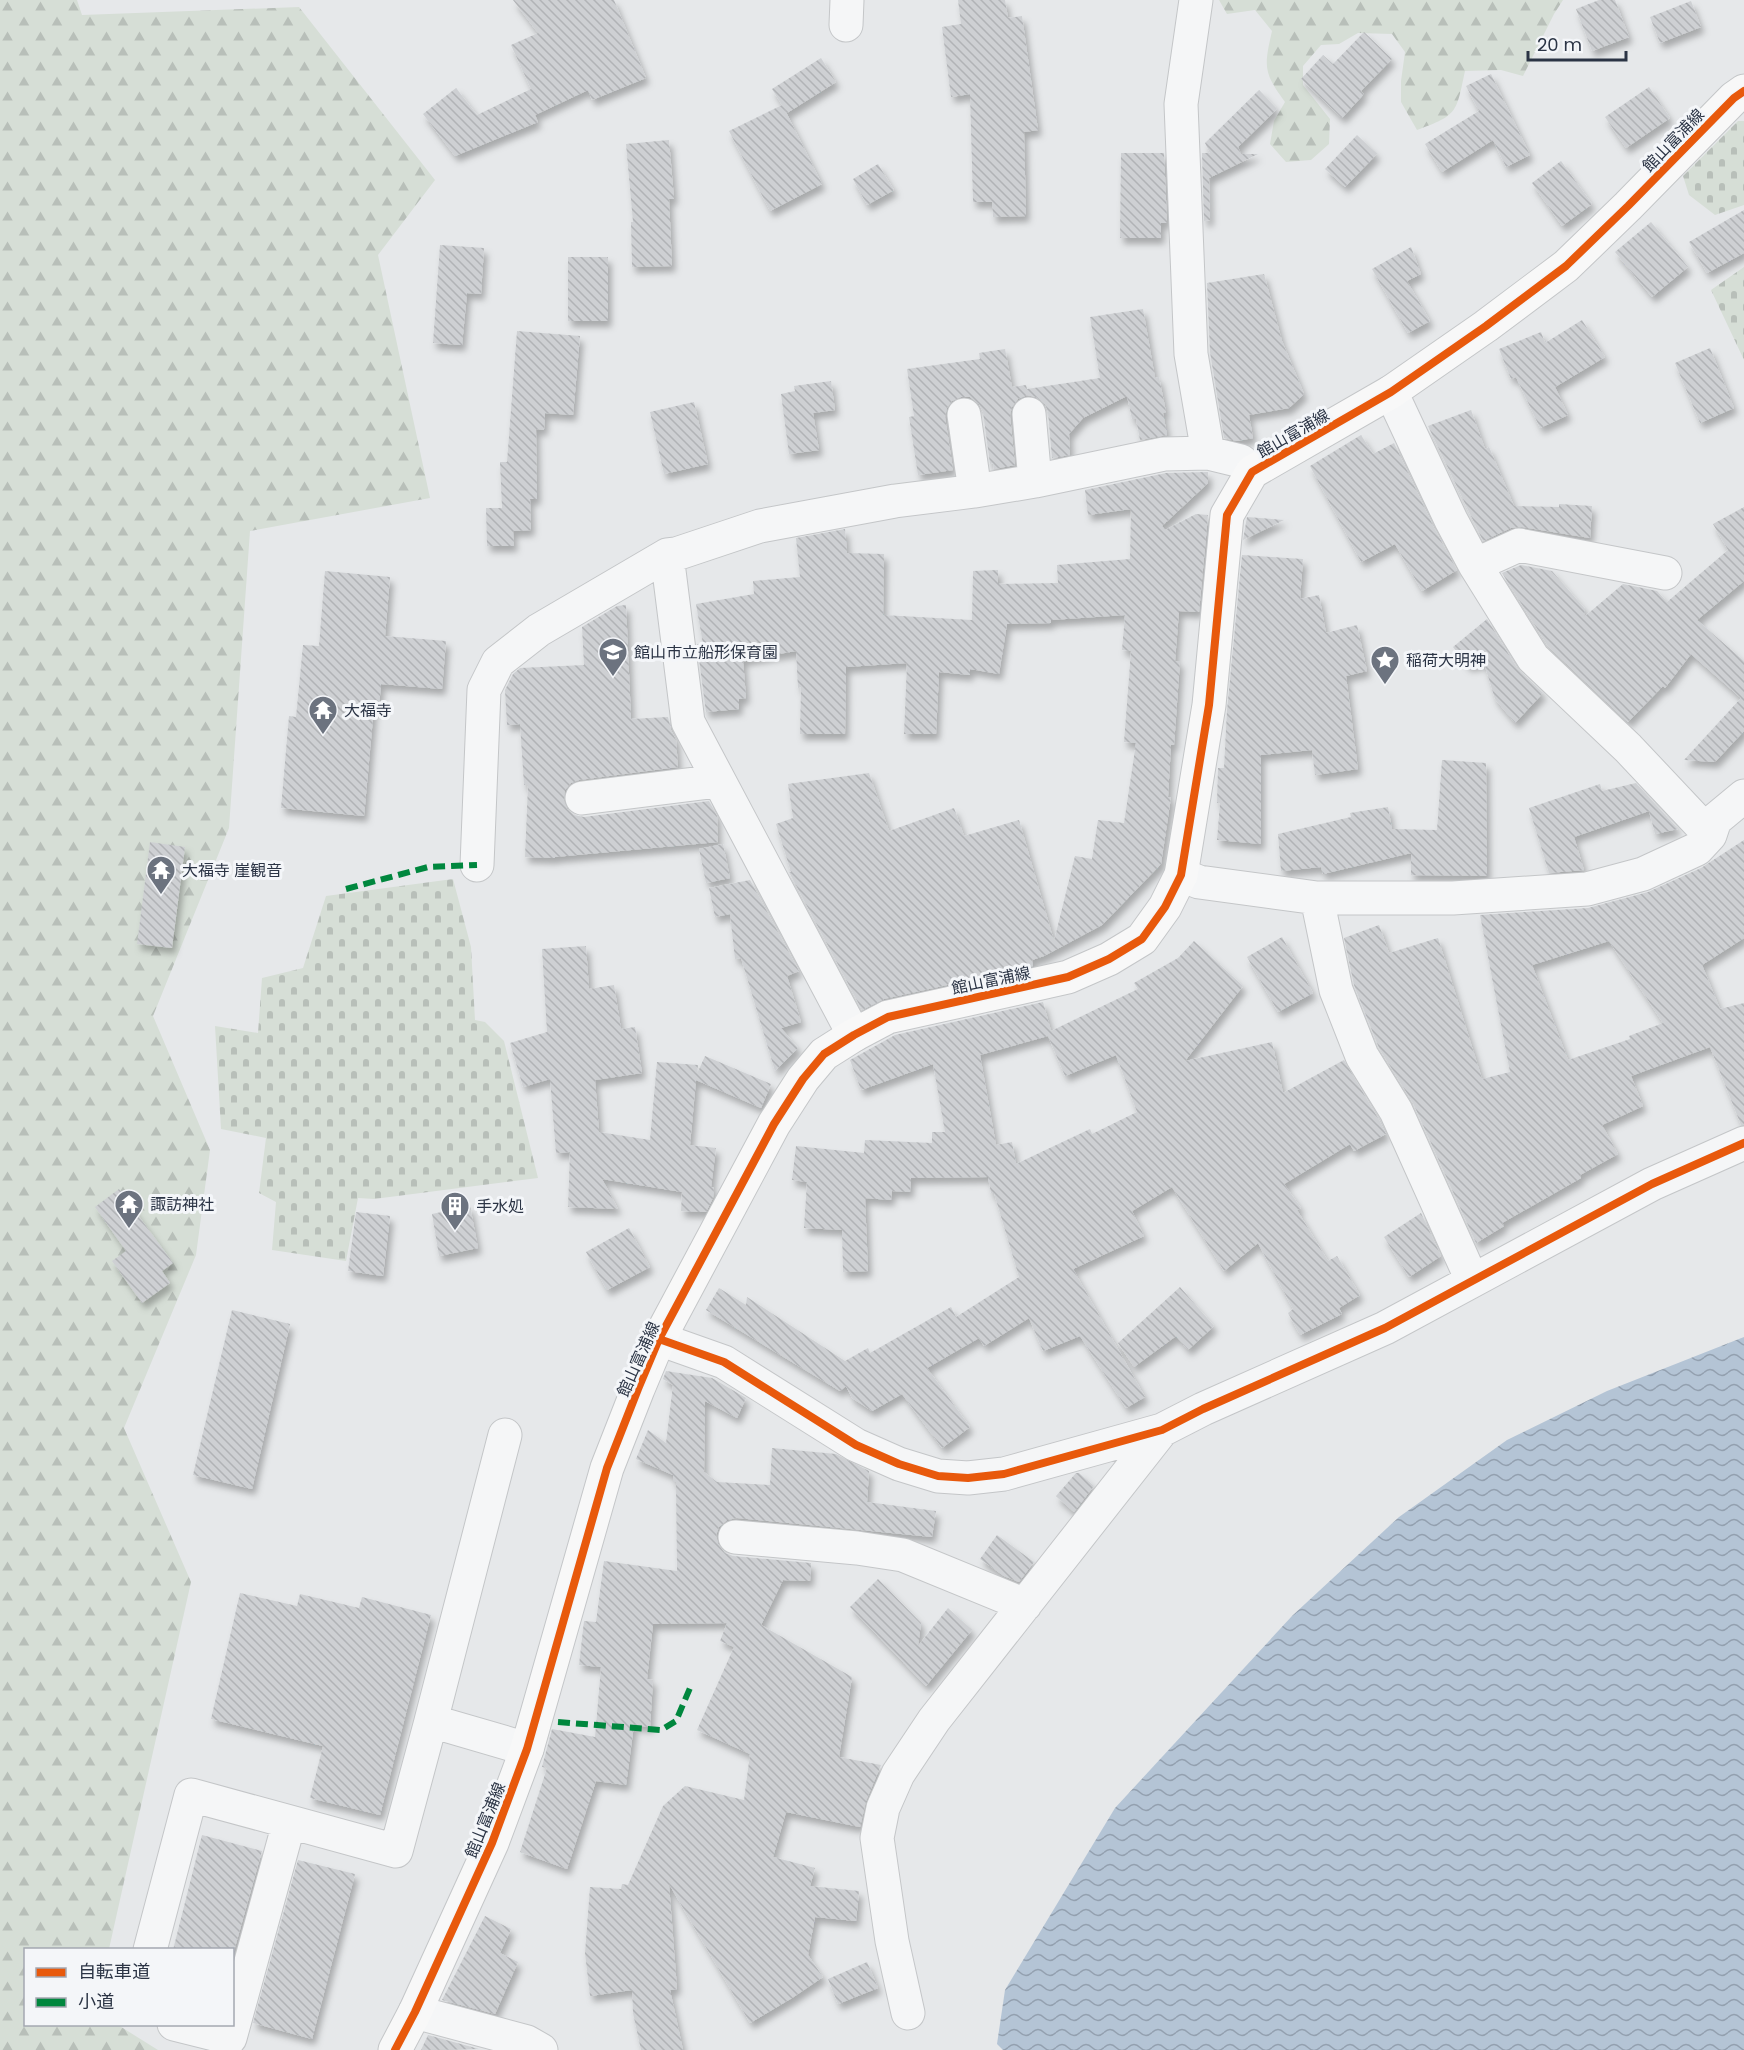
<svg xmlns="http://www.w3.org/2000/svg" width="1744" height="2050" font-family="Poppins,'Noto Sans JP',sans-serif">
<style>
.forest{fill:url(#forest-firs)}
.cemetery{fill:url(#cemetery-stones)}
.water{fill:url(#water-waves)}
.building{fill:url(#building-back-hatch);fill-rule:evenodd;filter:url(#shadow)}
.lines{fill:none;stroke-linecap:round;stroke-linejoin:round}
.minor-casing{stroke:#c4c6c8;stroke-width:35}
.secondary-casing{stroke:#c4c6c8;stroke-width:35}
.minor{stroke:#f5f6f7;stroke-width:33}
.secondary{stroke:#f8f8f8;stroke-width:33}
.quiet{stroke:#00873e;stroke-width:6;stroke-dasharray:12 6;stroke-linecap:butt}
.cycleway-casing{stroke:#f4f6f9;stroke-width:11}
.cycleway{stroke:#e8590c;stroke-width:8}
.labels{text-anchor:middle;stroke-width:6;stroke-linejoin:round;paint-order:stroke}
.street-label{font-size:16px;fill:#2b3445;stroke:#f4f6f9}
.poi-label{font-size:16px;fill:#2b3445;stroke:#f4f6f9;text-anchor:start}
</style>
<defs>
<pattern id="forest-firs" width="22" height="20" patternUnits="userSpaceOnUse" patternTransform="scale(1.5)"><rect width="22" height="20" fill="#d6ded6"/><path d="M5 1l3.5 6h-7zM16 11l3.5 6h-7z" fill="#b8bfb9"/></pattern>
<pattern id="cemetery-stones" width="16" height="16" patternUnits="userSpaceOnUse" patternTransform="scale(1.5)"><rect width="16" height="16" fill="#d6ded6"/><path d="M2 7V4a2 2 0 0 1 4 0v3zM10 15v-3a2 2 0 0 1 4 0v3z" fill="#b8bfb9"/></pattern>
<pattern id="water-waves" width="16" height="10" patternUnits="userSpaceOnUse" patternTransform="scale(1.5)"><rect width="16" height="10" fill="#b4c4d5"/><path d="M0 5q4-4 8 0t8 0" fill="none" stroke="#93a0af"/></pattern>
<pattern id="building-back-hatch" width="6" height="6" patternUnits="userSpaceOnUse" patternTransform="scale(1.5)"><rect width="6" height="6" fill="#ced0d3"/><path d="M-1 5l2 2M0 0l6 6M5-1l2 2" fill="none" stroke="#b1b3b6"/></pattern>
<filter id="shadow"><feDropShadow dx="3.5" dy="6" stdDeviation="3" flood-color="#0004"/></filter>
</defs>
<rect width="100%" height="100%" fill="#e6e8ea"/>
<!-- forest -->
<path class="forest" d="M0,0h77l5,15 217,-8 136,173 -57,75 52,243 -180,33 -21,297 -76,188 57,134 -14,105 -72,173 67,154 -82,367 -83,1v74l92,1 40,25h-158z
M1219,0h344l-9,14 -31,62 -22,-6 -36,1c-9,42 -7,44 -48,59l-16,-28v-21l4,-29 -13,-18 -34,-1 -19,11 -18,1 -18,21v19l27,34 -1,25 -18,16 -25,2 -16,-18 4,-23 11,-19c-22,-30 -21,-35 -13,-71l-17,-21 -28,4z"/>
<!-- cemetery -->
<path class="cemetery" d="M1738,121h6v84l-29,10 -26,-20 -6,-19z
M1744,267v93l-33,-70z
M453,879l18,68 4,73 10,2 19,19 34,137 -164,21 -16,-1 -12,63 -74,-11 4,-48 -17,-9 7,-55 -45,-9 -6,-103 43,7 4,-55 41,-10 23,-72z"/>
<!-- water -->
<path class="water" d="M1744,1337v713h-741l-6,-6 8,-54 110,-182 177,-192 107,-99 108,-77 100,-49z"/>
<!-- building -->
<path class="building" d="M513,0h101l32,78 -54,22 -4,-10 -53,25 3,7 -83,34 -32,-42 33,-26 21,27 54,-26 -20,-44 27,-12z
M958,0h47l3,18 14,-2 16,114 -14,2 2,84 -33,1 -1,-15h-19l-3,-108 -19,3 -9,-70 19,-3z
M1599,0h16l14,37 -37,14 -16,-42z
M1691,1l10,26 -41,16 -10,-26z
M1364,32l28,27 -31,32 3,3 -22,24 -41,-39 22,-24 10,9z
M821,58l15,24 -49,31 -3,-5 38,76 -52,27 -41,-80 53,-26 -10,-16z
M1491,74l39,81 -24,12 -13,-27 -51,32 -17,-28 54,-33 -13,-25z
M1649,87l21,31 -44,30 -21,-31z
M1259,90l18,19 -39,38 3,7h17l-49,24 1,42 -6,1 -2,-68h8l-5,-10z
M1357,135l20,19 -32,33 -20,-18z
M669,140l5,59h-5l3,67 -40,1 -1,-45h2l-7,-78z
M1121,153h43l3,70h-6v15h-41z
M1561,161l31,43 -30,22 -30,-43z
M878,164l16,26 -27,15 -14,-26z
M1744,210v43l-37,20 -18,-31z
M1651,222l37,45 -36,30 -37,-45z
M440,245l44,3 -3,46 -14,-1 -5,52 -29,-2z
M1411,247l10,27 -14,7 23,40 -22,12 -36,-64z
M568,257h40v64h-40z
M1264,274l18,67 22,53 -15,14 -40,7 4,23 -16,3 -13,-3 -14,-86 -3,-69z
M1143,309l12,69 4,-1 7,35 -3,1 4,22 -27,5 -4,-21h-4l-5,-23 -44,22 -14,16 1,21 -18,3 -4,-46 -3,-8 -9,-7 -9,-2 -9,4 -6,8 -2,8 5,50 -21,4 -1,-6 -3,1 -7,-52 -4,-8 -9,-7h-9l-9,4 -5,7 -2,9 8,53 -35,5 -9,-58 5,-1 -7,-47 73,-10 -1,-6 26,-4 7,38 14,-2 1,4 73,-11 -10,-61z
M1582,320l23,37 -50,30 13,28 -28,13 -24,-51 -5,2 -12,-30 42,-17 4,11z
M517,331l63,5 -7,79 -28,-2 -1,17 -8,-1 1,70h-7l1,31 -18,1 1,15h-27l-1,-38h16l-2,-46h7z
M1710,348l24,60 -34,15 -25,-60z
M831,381l4,29 -22,3 6,37 -30,4 -8,-60 14,-3 -1,-5z
M694,402l14,62 -44,10 -14,-62z
M1471,410l14,39 4,-2 25,59 45,1v-3l33,2 -2,32 -68,-11 -11,1 -28,13 -55,-115z
M1361,435l12,19 21,-11 40,85 23,42 -35,21 -27,-47 -34,18 -51,-96z
M1208,472v11l-46,43 3,4 31,-16 12,1 -9,97 -20,-1 -4,50h5l-6,84h-3l-3,52h3l-10,67 -59,61 -58,31 -12,4 1,6 -149,33 -22,11 -73,-138h2l-15,-48 17,-6 -5,-34 81,-11 20,58 65,-23 10,28 55,-16 35,121 21,-85 17,3 6,-39 26,3 12,-80 -12,-1 7,-91 -9,-1 3,-35 -74,5v3l-44,1 -8,50 -29,-5v6l-31,-3 -3,62h-32l3,-71 -61,4 -1,67h-45l1,-47 -3,1 -2,-37 -53,9 3,38 -7,1v10l-33,3 -9,-68h6l-7,-40 58,-10 -1,-13 47,-4 -4,-39 49,-9 2,24 37,1 -1,61 89,5 1,-49 25,-1v14l60,-1 -1,-18 73,-6 1,-50 -43,6 -3,-25 81,-17z
M1744,507v74l-47,39 47,41v70l-29,31 -31,-2 57,-62 -50,-44 -26,34 -2,-2 -35,36 -80,-76 -46,-73 19,-8 31,6 33,38 -1,8 39,-33 34,7 10,11 61,-52 -15,-26z
M1247,517l37,3 -41,20z
M1242,555l61,4 -3,40 19,-4 7,38 31,-8 10,46 -21,5 12,93 -43,6 -3,-25 -51,5v89l-44,-4 3,-37h-3l1,-35h6l3,-58z
M325,571l65,6 -5,59 61,5 -4,48 -61,-5 -2,23h-5l-10,109 -83,-8 8,-92 7,1 7,-72 16,1z
M626,605l5,114 37,-2 3,13 5,10 2,27 -99,13 -8,3 -6,7 -1,11 3,8 7,6 10,2 125,-16 8,15 1,26 -163,15v1l-30,-1 3,-72h-4l-4,-61 -13,1 -2,-35 8,-16 7,-6 64,-3 -2,-38 35,-21z
M1487,619l30,49 26,25 -28,30 -20,-24 -11,-36 -16,3 -15,-19z
M1442,760l44,3 1,113 -76,-1v-22l-88,21 -2,-7 -40,4 -3,-37 73,-17 -1,-4 38,-6 4,22 45,1z
M1636,783l42,46 -23,5 -6,-23 -75,26 10,33 -35,3 -20,-65 71,-24 2,7z
M1744,840v98l-42,27 18,44 24,-6v122h-3l-31,-78 -79,29 12,30 -41,19 16,29 -38,21 1,3 -79,45 2,3 -28,17 -63,-140 -34,-55 -25,-63 -10,-47 35,-13 10,28 49,-15 44,141 28,-7 -30,-157 108,-7 60,-16 53,-24zM1609,941l54,82 -34,13 1,3 -62,21 -36,-95z
M150,842l35,5 -13,101 -35,-4z
M723,844l7,34 -24,5 -7,-34z
M750,880l49,91 -12,5 14,46 -20,6 17,20 -23,23 -34,-113 -6,1 -5,-45 -15,3 -6,-29z
M1282,937l31,56 -35,19 -31,-55z
M1194,941l49,45 -58,75 87,-19 11,51 61,-33 35,60 7,14 -32,17 -4,-7 -66,40 17,24 -4,2 31,51 9,-5 23,39 -21,13 3,6 -42,21 -12,-22 5,-4 -35,-66 -34,28 -52,-84 -40,24 12,25 -71,33 72,128 -19,11 -46,-72 -37,15 -14,-33 -45,28 -5,-8 -52,30 43,59 -28,21 -40,-54 -30,17 -20,-13 -6,-12 -6,5 -134,-81 13,-22 27,17 1,-8 98,64 23,-13 2,5 81,-46 5,10 63,-40 -25,-84h-3l-3,-16 -77,1 -1,14 -18,-1 -1,9 -26,-2 3,73 -25,1 -1,-42 -38,-2 3,-46 -15,-2 4,-34 68,7 1,-13 67,3v-11h13l-12,-68 -72,26 -11,-30 45,-25 148,-33 8,29 87,-42 -4,-6 44,-25zM1048,1036l17,40 51,-21 21,57 -45,22 -2,-5 -74,35 -4,-22 -16,3 -16,-90z
M586,946l3,43 25,-4 7,44 14,-2 7,46 -47,7 4,52 51,8 7,-78 41,3 -1,9 8,-18 66,28 -10,24 -65,-28 -6,65 26,3 -5,39h3l-1,11 -7,14 -25,-1 1,-19 -80,-13 16,30 -50,-2 2,-55 -14,1 -6,-74 -27,8 -13,-44 37,-11 -5,-83z
M119,1189l54,74 -11,8 8,12 -28,20 -30,-42 14,-10 -31,-44z
M470,1206l8,42 -39,8 -7,-42z
M356,1212l34,4 -7,60 -35,-5z
M1421,1213l20,43 -32,21 -25,-40z
M629,1228l21,39 -43,23 -21,-38z
M1180,1287l34,39 -26,24 -12,-14 -42,31 -16,-24z
M232,1310l58,14 -38,165 -59,-14z
M666,1371l46,7 34,20 -9,20 -32,-17 -1,71 13,10 53,3 2,-37 64,6 33,17 -2,31 69,9 -4,26 -195,-19 -10,2 -8,7 -3,8 2,9 7,9 8,3 78,7 -1,18 -27,-1 -22,45 91,52 -13,80 42,8 -15,36 -6,26 -74,-15 -13,45 42,11 -5,18 49,5 -3,30 -41,-4 -7,38 15,22 -31,21 -42,25 -81,-139 8,105 -7,1 13,60h-42l-8,-37 -1,-23 -42,6 -5,-43 5,-66 31,2 1,-5 6,1 35,-79 22,-20 59,14 6,-46 -53,-24 37,-83 -14,-6 7,-18 -74,1 -6,55 6,1 -3,47 -16,-2 -8,60 -30,-4 -29,88 -47,-17 27,-84 -5,-1 10,-38 43,8 6,-70 -22,-2 5,-44 12,1 8,-61 73,10 -1,-89h-3v-7l-37,-16 12,-29 18,13 7,-58 -10,-6z
M1076,1473h3l15,13 -20,26 -18,-16z
M997,1535l37,27 -15,20 -15,-6 -24,-17z
M878,1579l43,44 -3,23 30,-38 24,22 -46,56 -76,-79z
M240,1593l57,13 3,-12 59,14 3,-11 69,18 -51,200 -70,-17 13,-52 -112,-27z
M202,1835l60,16 -30,107v-8h-59z
M298,1860l57,14 -43,165 -59,-16z
M485,1916l26,13 -11,24 18,9 -23,52 -53,-14z
M867,1962l11,26 -40,16 -10,-25z
M428,2035l51,14 -58,1z"/>
<g class="lines">
<!-- minor casing -->
<g class="minor-casing">
<path id="minor" d="M1196,0l-15,104 10,250 17,99
M846,25l1,-25
M1391,392l60,128 24,45 58,93 95,90 82,87
M1029,414l6,67
M964,415l11,76
M667,555l21,167 166,313
M1475,565l44,-20 146,28
M582,798l136,-17
M477,865l7,-175 14,-28 41,-32 128,-75 9,-1 84,-28 135,-25 80,-10 60,-10 129,-27 44,-1 33,8 11,11
M1181,875l18,7 118,16h136l134,-9 56,-15 54,-25 13,-14 5,-15 29,-24
M1317,898l19,92 26,66 34,55 76,169
M659,1339l65,23 132,83 43,19 39,12 30,2 36,-4 158,-44 41,-21 182,-81 267,-144 92,-41
M735,1537l122,11 46,7 122,50
M431,1721l74,-286
M150,1950l41,-155 205,56 35,-130 96,28
M415,2012l112,30 14,8
M908,2013l-16,-72 -15,-103 6,-30 15,-34 36,-54 228,-290
M174,2024l56,14 59,-215"/>
</g>
<!-- secondary casing -->
<g class="secondary-casing">
<path id="secondary" d="M395,2050l20,-38 77,-169 35,-94 80,-281 31,-79 21,-50 115,-215 29,-45 21,-25 30,-19 34,-18 180,-40 41,-18 33,-20 23,-32 16,-32 28,-170 18,-190 25,-43 139,-80 95,-66 80,-60 62,-60 106,-108 10,-7"/>
</g>
<!-- minor -->
<use href="#minor" class="minor"/>
<!-- secondary -->
<use href="#secondary" class="secondary"/>
<!-- quiet -->
<path class="quiet" d="M346,889l82,-22 49,-2
M558,1722l103,8 15,-9 14,-33"/>
<!-- cycleway casing -->
<g class="cycleway-casing">
<path id="cycleway" d="M659,1339l65,23 132,83 43,19 39,12 30,2 36,-4 158,-44 41,-21 182,-81 267,-144 92,-41
M395,2050l20,-38 77,-169 35,-94 80,-281 31,-79 21,-50 115,-215 29,-45 21,-25 30,-19 34,-18 180,-40 41,-18 33,-20 23,-32 16,-32 28,-170 18,-190 25,-43 139,-80 95,-66 80,-60 62,-60 106,-108 10,-7"/>
</g>
<!-- cycleway -->
<use href="#cycleway" class="cycleway"/>
</g>
<!-- icons -->
<defs>
<g id="school-pin" transform="scale(1.5)"><path d="M0 17L-7.5 6A9.5 9.5 0 1 1 7.5 6Z" fill="#6c737f" stroke="#f4f6f9"/><path d="M0-5L7-2L0 1L-7-2ZM-4 1L0 2.5L4 1V4Q0 6-4 4Z" fill="#fff"/></g>
<g id="sight-pin" transform="scale(1.5)"><path d="M0 17L-7.5 6A9.5 9.5 0 1 1 7.5 6Z" fill="#6c737f" stroke="#f4f6f9"/><path d="M0-6L1.8-2.2L6-1.7L2.9 1.2L3.7 5.4L0 3.3L-3.7 5.4L-2.9 1.2L-6-1.7L-1.8-2.2Z" fill="#fff"/></g>
<g id="temple-pin" transform="scale(1.5)"><path d="M0 17L-7.5 6A9.5 9.5 0 1 1 7.5 6Z" fill="#6c737f" stroke="#f4f6f9"/><path d="M0-6L5-2H3V0L6.5 2.5H4V6H1.5V3h-3V6H-4V2.5H-6.5L-3 0V-2H-5Z" fill="#fff"/></g>
<g id="building-pin" transform="scale(1.5)"><path d="M0 17L-7.5 6A9.5 9.5 0 1 1 7.5 6Z" fill="#6c737f" stroke="#f4f6f9"/><path d="M-4-6H4V6H1V3H-1V6H-4ZM-2.5-4.3h1.7v1.8h-1.7ZM.8-4.3h1.7v1.8H.8ZM-2.5-1h1.7V.8h-1.7ZM.8-1h1.7V.8H.8Z" fill="#fff"/></g>
</defs>
<g fill-rule="evenodd">
<use href="#school-pin" x="613" y="652"/>
<use href="#sight-pin" x="1385" y="660"/>
<use href="#temple-pin" x="323" y="710"/>
<use href="#temple-pin" x="161" y="870"/>
<use href="#temple-pin" x="129" y="1204"/>
<use href="#building-pin" x="455" y="1206"/>
</g>
<g class="labels">
<!-- street labels -->
<g class="street-label">
<text transform="translate(1673 140) rotate(-46)" y="6">館山富浦線</text>
<text transform="translate(1293 433) rotate(-30)" y="6">館山富浦線</text>
<text transform="translate(991 980) rotate(-12)" y="6">館山富浦線</text>
<text transform="translate(638 1359) rotate(-66)" y="6">館山富浦線</text>
<text transform="translate(485 1820) rotate(-68)" y="6">館山富浦線</text>
</g>
<!-- poi labels -->
<g class="poi-label">
<text x="634" y="658">館山市立船形保育園</text>
<text x="1406" y="666">稲荷大明神</text>
<text x="344" y="716">大福寺</text>
<text x="182" y="876">大福寺 崖観音</text>
<text x="150" y="1210">諏訪神社</text>
<text x="476" y="1212">手水処</text>
</g>
</g>
<!-- legend -->
<rect x="24" y="1948" width="210" height="78" fill="#f4f6f9" stroke="#a4a8b1" stroke-width="1.5"/>
<rect x="36" y="1968" width="30" height="9" fill="#e8590c" stroke="#a4a8b1" stroke-width="1.5"/>
<text x="78" y="1978" font-size="18" fill="#2b3445">自転車道</text>
<rect x="36" y="1998" width="30" height="9" fill="#00873e" stroke="#a4a8b1" stroke-width="1.5"/>
<text x="78" y="2008" font-size="18" fill="#2b3445">小道</text>
<!-- scale -->
<path d="M1528 51v9h98v-9" fill="none" stroke="#2b3445" stroke-width="3"/>
<text x="1537" y="51" font-size="18" fill="#2b3445" stroke="#f4f6f9" stroke-width="4.5" paint-order="stroke">20 m</text>
</svg>
